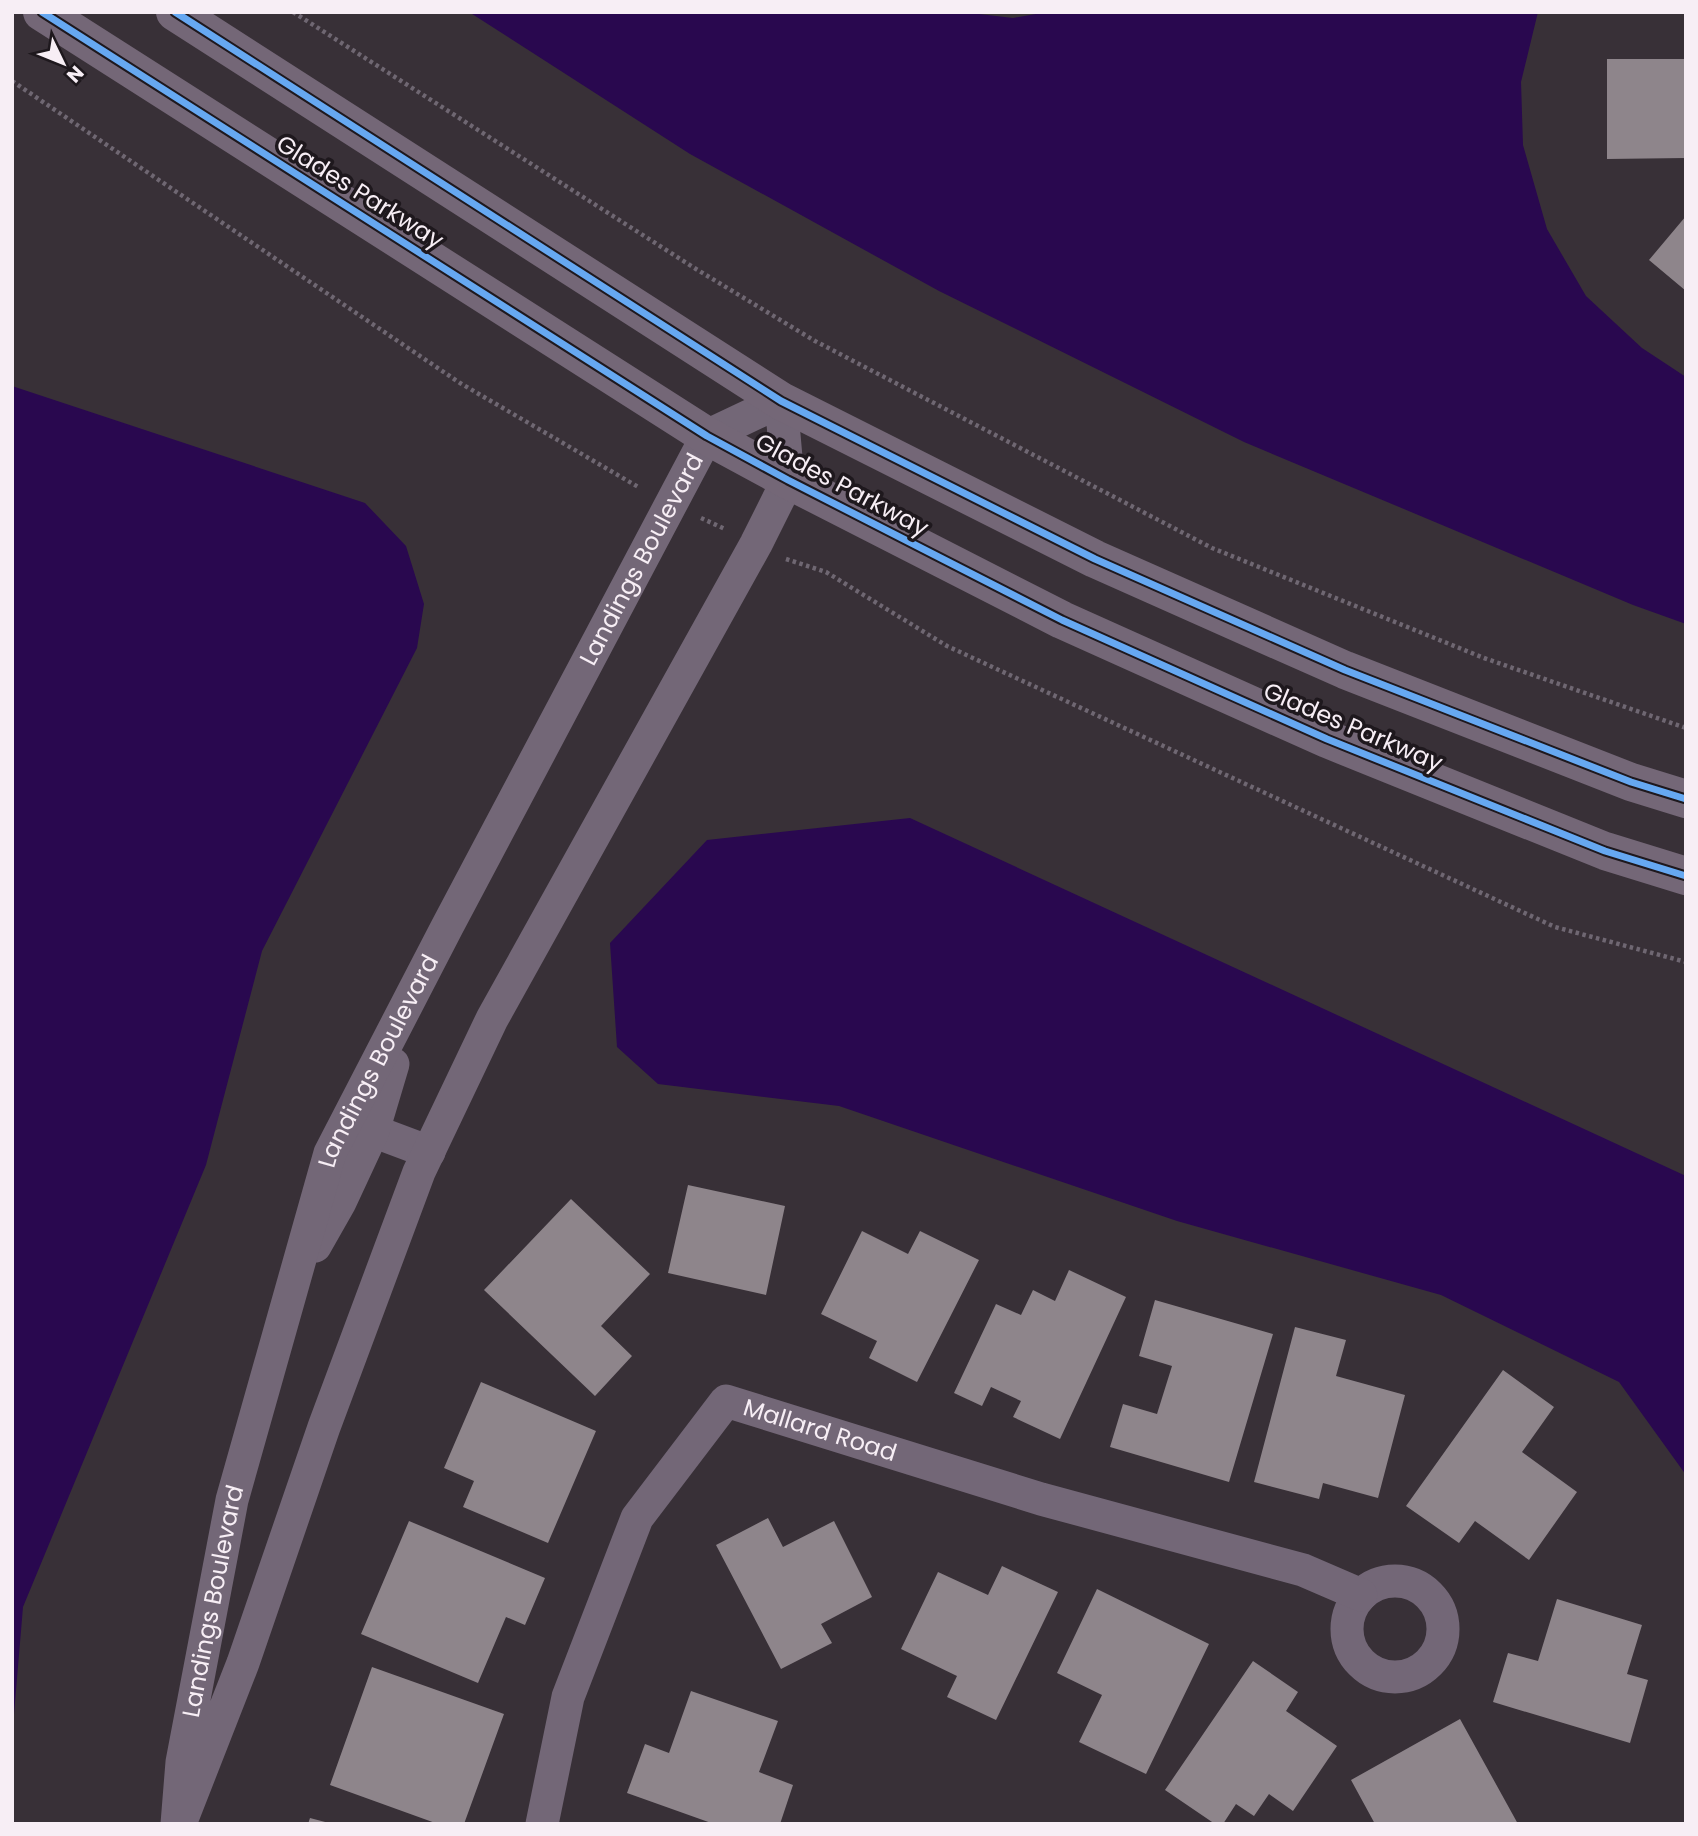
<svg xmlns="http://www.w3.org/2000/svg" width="1698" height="1836" font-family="Poppins,sans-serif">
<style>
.water{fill:#29084f}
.building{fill:#8e858b}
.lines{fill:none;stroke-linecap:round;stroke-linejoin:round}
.path{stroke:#6f6772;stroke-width:4.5;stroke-dasharray:3.5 3.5;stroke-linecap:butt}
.minor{stroke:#736777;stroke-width:33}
.primary{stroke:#746777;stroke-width:38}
.cycleway-casing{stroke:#1e181d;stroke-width:11}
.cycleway{stroke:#66a8f1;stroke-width:7}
.labels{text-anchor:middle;stroke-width:7;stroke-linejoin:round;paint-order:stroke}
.street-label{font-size:24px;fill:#f7eef5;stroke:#1e181d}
</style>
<rect width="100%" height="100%" fill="#383037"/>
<!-- water -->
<path class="water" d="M469,12h493l51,6 34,-6h491l-17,70 2,63 24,84 39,67 56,52 44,29v247l-53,-19 -389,-163 -305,-151 -249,-137z
M12,386l353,117 41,43 18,58 -7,44 -155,303 -56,214 -183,442 -11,131z
M910,818l776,358v299l-67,-93 -178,-87 -264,-74 -338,-115 -181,-22 -41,-37 -7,-104 97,-103z"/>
<!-- building -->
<path class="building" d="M1607,59h79v99l-79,1z
M1686,216v75l-37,-31z
M688,1185l97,21 -19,89 -98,-22z
M571,1199l79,75 -49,52 31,30 -37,40 -111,-106z
M862,1231l46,23 12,-23 59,29 -62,122 -48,-24 8,-17 -56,-27z
M1069,1270l57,27 -66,142 -47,-22 8,-16 -30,-14 -9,19 -28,-13 42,-89 25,11 12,-25 22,11z
M1155,1300l118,34 -44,148 -119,-35 13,-43 34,10 15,-48 -33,-10z
M1295,1327l51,13 -10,36 69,19 -27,103 -55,-15 -4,16 -65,-17z
M1503,1370l51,37 -32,45 55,40 -48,68 -54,-39 -16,22 -53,-37z
M481,1382l115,49 -48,112 -85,-36 11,-26 -30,-13z
M768,1518l15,29 51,-26 38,76 -51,27 11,19 -51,26 -65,-124z
M409,1521l136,57 -20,47 -19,-8 -28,66 -117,-49z
M1002,1566l56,26 -62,128 -49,-23 10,-21 -56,-27 37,-77 50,23z
M1097,1589l112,55 -63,130 -67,-32 23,-47 -45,-22z
M1557,1599l85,26 -15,49 21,6 -18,63 -137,-41 15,-49 30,8z
M1253,1661l45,31 -12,19 51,35 -44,65 -24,-17 -15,22 -18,-12 -13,20h-8l-50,-34z
M372,1667l132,47 -40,110h-26l-108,-39z
M691,1691l87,30 -19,51 34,13 -13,39h-66l-87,-31 18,-49 24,9z
M1460,1719l58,105h-143l-24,-44z
M310,1818l19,5v1h-21z"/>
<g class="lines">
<!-- path -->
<path class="path" d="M293,12l403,257 119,72 397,207 272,110 202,70
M12,81l448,302 180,105
M701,518l24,11
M786,559l40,13 121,74 608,281 131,35"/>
<!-- minor -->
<g class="minor">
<path d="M373,1131l56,21"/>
<path d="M315,1246l25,-44 33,-71 20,-67"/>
<circle cx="1395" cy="1629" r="48"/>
<path id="s1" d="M177,1824l5,-62 50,-262 98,-347 117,-226 260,-491 74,-35 7,79 -32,64 -264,475 -73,153 -95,255 -81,236 -63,161"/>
<path id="s2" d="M542,1824l26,-127 69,-179 89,-117 315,98 262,71 58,25"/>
</g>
<!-- primary -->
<path class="primary" d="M42,12l665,424 81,44 274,140 265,119 278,112 81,25
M175,12l606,389 314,158 250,111 286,112 55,17"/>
<!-- cycleway casing -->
<g class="cycleway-casing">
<path id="cycleway" d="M42,12l665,424 81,44 274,140 265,119 278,112 81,25
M175,12l606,389 314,158 250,111 286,112 55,17"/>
</g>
<!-- cycleway -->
<use href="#cycleway" class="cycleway"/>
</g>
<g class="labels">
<!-- street labels -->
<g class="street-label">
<text transform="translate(360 192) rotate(32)" y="8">Glades Parkway</text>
<text transform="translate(842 485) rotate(28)" y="8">Glades Parkway</text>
<text dy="8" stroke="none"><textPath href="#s1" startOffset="1360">Landings Boulevard</textPath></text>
<text transform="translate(1353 727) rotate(23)" y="8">Glades Parkway</text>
<text dy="8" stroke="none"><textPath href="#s1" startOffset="793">Landings Boulevard</textPath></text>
<text dy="8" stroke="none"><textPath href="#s2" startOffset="567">Mallard Road</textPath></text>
<text dy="8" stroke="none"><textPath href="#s1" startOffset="226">Landings Boulevard</textPath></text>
</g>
</g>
<!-- border -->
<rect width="1698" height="1836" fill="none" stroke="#f7eef5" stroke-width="28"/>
<!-- north arrow -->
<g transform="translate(63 63) rotate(133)" stroke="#1e181d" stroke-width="5" paint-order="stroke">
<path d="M0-5L12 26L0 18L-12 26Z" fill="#f7eef5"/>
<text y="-10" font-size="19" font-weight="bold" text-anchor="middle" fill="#f7eef5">N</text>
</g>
</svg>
